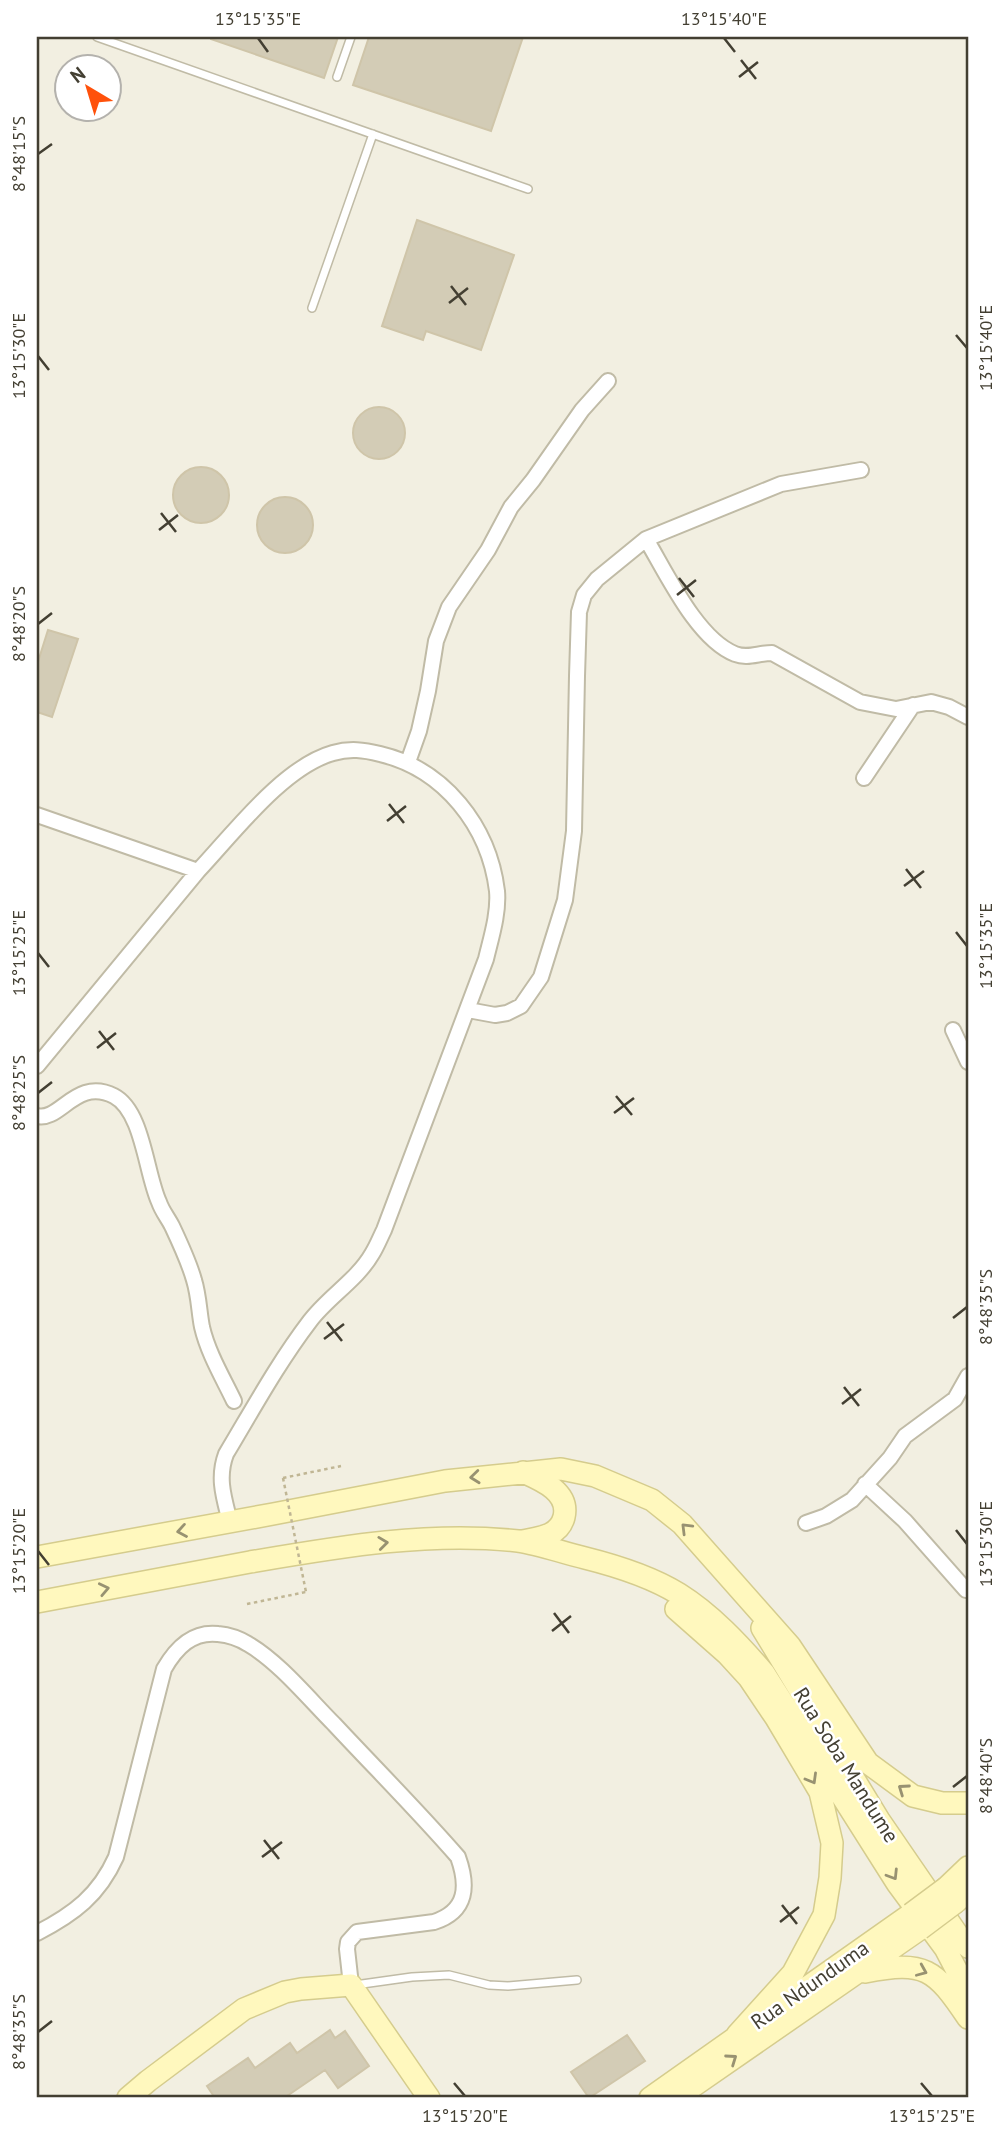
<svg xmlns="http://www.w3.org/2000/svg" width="1005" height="2135" font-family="'PT Sans',sans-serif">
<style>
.building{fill:#d3ccb6;stroke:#cfc5a9;stroke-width:2}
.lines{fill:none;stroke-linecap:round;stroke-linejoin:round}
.lane-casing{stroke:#c0bba6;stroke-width:10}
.street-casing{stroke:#c0bba6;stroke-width:18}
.secondary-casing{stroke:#d5cc8d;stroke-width:24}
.path{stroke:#c0b694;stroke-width:2.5;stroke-dasharray:3.5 3.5;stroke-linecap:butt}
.lane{stroke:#fff;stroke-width:7}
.street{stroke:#fff;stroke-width:14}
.secondary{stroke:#fff8be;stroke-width:21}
.secondary-bridge-casing{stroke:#d5cc8d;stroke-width:24;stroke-linecap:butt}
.path-bridge{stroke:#c0b694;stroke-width:2.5;stroke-dasharray:3.5 3.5;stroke-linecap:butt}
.secondary-bridge{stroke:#fff8be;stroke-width:21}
.oneway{stroke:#989271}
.ticks{fill:none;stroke:#433f32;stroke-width:2.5}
.labels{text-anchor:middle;stroke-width:5;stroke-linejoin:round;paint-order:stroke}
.street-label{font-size:21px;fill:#433f32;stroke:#fff}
.neatline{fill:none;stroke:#433f32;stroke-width:2.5}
.ticks-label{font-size:18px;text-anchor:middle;fill:#433f32}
</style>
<rect width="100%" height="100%" fill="#f2efe1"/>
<!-- building -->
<path class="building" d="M211,37h127l-14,41 -113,-39z
M369,37h154l-32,94 -138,-46z
M417,220l97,35 -33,95 -55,-19 -3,9 -41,-14z
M353 433a26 26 0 1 1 52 0a26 26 0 1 1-52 0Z
M173 495a28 28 0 1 1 56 0a28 28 0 1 1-56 0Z
M257 525a28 28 0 1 1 56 0a28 28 0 1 1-56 0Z
M48,630l30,9 -26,78 -15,-5v-47z
M330,2030l5,8 10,-7 24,35 -31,22 -13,-18 -41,28h-69l-8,-12 41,-28 7,10 35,-25 7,10z
M627,2035l18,26 -56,37 -18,-26z"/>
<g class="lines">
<!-- lane casing -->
<g class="lane-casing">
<path id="lane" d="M97,37l431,152
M337,77l14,-40
M312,308l61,-174
M355,1985l57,-8 37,-2 40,10 19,1 69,-6"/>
</g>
<!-- street casing -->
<g class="street-casing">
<path id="street" d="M646,539c21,35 51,100 89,115 13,5 23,-1 37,-1l88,49 36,7 35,-7 18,5 19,10
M408,762l11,-31 9,-40 8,-50 13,-34 39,-57 23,-43 22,-27 49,-70 26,-29
M864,778l49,-73
M37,815l161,56c35,-37 85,-104 135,-118 17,-5 31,-3 47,1 64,15 109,72 117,137 2,22 -6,47 -11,68l-102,271c-4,8 -7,16 -12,24 -15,26 -44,43 -62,67 -32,42 -57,88 -84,133 -9,24 -2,44 4,68
M468,1010l27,5 12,-2 14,-7 20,-29 24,-77 9,-69 3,-155 2,-64 5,-17 13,-16 49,-40 135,-55 80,-14
M953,1030l15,32
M37,1066l161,-195
M37,1116c23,6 39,-39 77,-20 29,15 32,78 45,106 3,9 9,16 13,24 8,17 17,36 22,54 5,16 5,32 8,47 6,26 21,51 32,74
M865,1484l40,37 61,69
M806,1523l20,-7 26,-16 38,-42 15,-22 50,-37 13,-23
M37,1933c37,-19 62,-38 79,-76l48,-188c12,-21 28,-38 54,-35 11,1 22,5 30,10 31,18 61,55 86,80 41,44 84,87 124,133 10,28 10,54 -24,65l-77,10 -9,10 -1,7 4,36"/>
</g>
<!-- secondary casing -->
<g class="secondary-casing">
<path id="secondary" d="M522,1541c9,-2 20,-3 28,-7 6,-3 12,-9 14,-17 6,-25 -23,-37 -41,-45
M37,1557l236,-43 172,-33 116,-12 34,7 57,24 30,24 108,122 78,117 45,33 29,7h26
M37,1602c71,-14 142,-27 213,-40 88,-15 179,-31 268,-21 22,3 45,12 67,17 32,8 65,18 94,36 32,20 60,50 85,79l133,210 48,65 23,44
M676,1609l51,45 22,24 27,40 44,74 12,51 -2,35 -6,37 -31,58 -56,62
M762,1628l117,192 81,118 8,9
M946,1888l22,-21
M956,1902l12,-11
M865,1972c60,-12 70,-3 103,46
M128,2098l20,-17 96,-72 41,-17 16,-3 50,-4 78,113
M650,2098l261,-184
M676,2098l244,-169"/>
</g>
<!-- path -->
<path class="path" d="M283,1478l58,-12
M247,1604l59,-12"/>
<!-- lane -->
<use href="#lane" class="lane"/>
<!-- street -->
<use href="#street" class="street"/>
<!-- secondary -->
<use href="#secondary" class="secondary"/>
<!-- secondary-bridge casing -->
<g class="secondary-bridge-casing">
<path id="secondary-bridge" d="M911,1914l35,-26
M920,1929l36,-27"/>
</g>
<!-- path-bridge -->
<path class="path-bridge" d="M283,1478l23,114"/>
<!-- secondary-bridge -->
<use href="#secondary-bridge" class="secondary-bridge"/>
</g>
<!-- one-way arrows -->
<defs><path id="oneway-chevron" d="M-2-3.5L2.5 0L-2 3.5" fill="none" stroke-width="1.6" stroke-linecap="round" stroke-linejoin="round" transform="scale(1.75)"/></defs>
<g class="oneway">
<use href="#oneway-chevron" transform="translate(475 1477) rotate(174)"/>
<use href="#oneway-chevron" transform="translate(686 1528) rotate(-135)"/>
<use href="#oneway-chevron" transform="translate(182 1531) rotate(170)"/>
<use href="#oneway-chevron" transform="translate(383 1543) rotate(-7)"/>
<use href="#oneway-chevron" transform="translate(104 1589) rotate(-12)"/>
<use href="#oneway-chevron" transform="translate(812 1779) rotate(60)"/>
<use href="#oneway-chevron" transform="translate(903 1789) rotate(-145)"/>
<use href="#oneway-chevron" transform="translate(893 1875) rotate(58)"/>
<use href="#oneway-chevron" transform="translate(922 1971) rotate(23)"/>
<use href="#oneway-chevron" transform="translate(732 2059) rotate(-35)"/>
</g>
<!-- ticks -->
<path class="ticks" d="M258,38l10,14M724,38l11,14M741,60l15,19M739,77l19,-15M38,154l14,-10M451,286l15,19M449,303l19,-15M956,335l11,13M38,356l11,14M161,513l15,19M159,530l19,-15M679,578l15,19M677,595l19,-15M38,624l14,-11M389,804l15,19M387,821l19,-15M906,869l15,19M904,886l20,-15M956,932l11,14M38,953l11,14M99,1031l15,19M97,1048l19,-15M38,1093l14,-11M616,1096l16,19M614,1113l20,-15M953,1318l14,-11M327,1322l15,19M324,1339l20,-15M844,1387l15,19M842,1404l19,-15M956,1530l11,14M38,1551l11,14M554,1613l15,20M552,1631l19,-15M953,1787l14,-11M264,1840l15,19M262,1857l20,-15M782,1905l15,19M780,1922l19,-15M38,2032l14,-11M454,2083l11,13M921,2083l11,13"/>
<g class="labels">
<!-- street labels -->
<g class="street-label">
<text transform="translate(846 1765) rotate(58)" y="7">Rua Soba Mandume</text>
<text transform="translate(810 1985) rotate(-35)" y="7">Rua Ndunduma</text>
</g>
</g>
<!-- border -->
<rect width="1005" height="2135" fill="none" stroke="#ffffff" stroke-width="77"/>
<!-- north arrow -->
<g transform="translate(88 88) rotate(322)"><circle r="33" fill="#ffffff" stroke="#b4b2ad" stroke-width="2"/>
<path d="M0-5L12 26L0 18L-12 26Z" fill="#ff510b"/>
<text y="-10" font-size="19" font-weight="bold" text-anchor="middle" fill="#433f32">N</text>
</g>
<rect x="38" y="38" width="929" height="2058" class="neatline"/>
<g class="ticks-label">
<text x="258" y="25">13°15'35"E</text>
<text x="724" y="25">13°15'40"E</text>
<text transform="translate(19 154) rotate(-90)" y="6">8°48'15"S</text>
<text transform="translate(986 348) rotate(-90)" y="6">13°15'40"E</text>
<text transform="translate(19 356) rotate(-90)" y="6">13°15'30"E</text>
<text transform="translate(19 624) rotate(-90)" y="6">8°48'20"S</text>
<text transform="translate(986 946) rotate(-90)" y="6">13°15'35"E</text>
<text transform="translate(19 953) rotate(-90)" y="6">13°15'25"E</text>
<text transform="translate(19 1093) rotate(-90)" y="6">8°48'25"S</text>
<text transform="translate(986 1307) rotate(-90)" y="6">8°48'35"S</text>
<text transform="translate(986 1544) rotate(-90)" y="6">13°15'30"E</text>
<text transform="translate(19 1551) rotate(-90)" y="6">13°15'20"E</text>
<text transform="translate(986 1776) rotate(-90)" y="6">8°48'40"S</text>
<text transform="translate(19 2032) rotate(-90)" y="6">8°48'35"S</text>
<text x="465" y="2122">13°15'20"E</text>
<text x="932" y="2122">13°15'25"E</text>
</g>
</svg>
